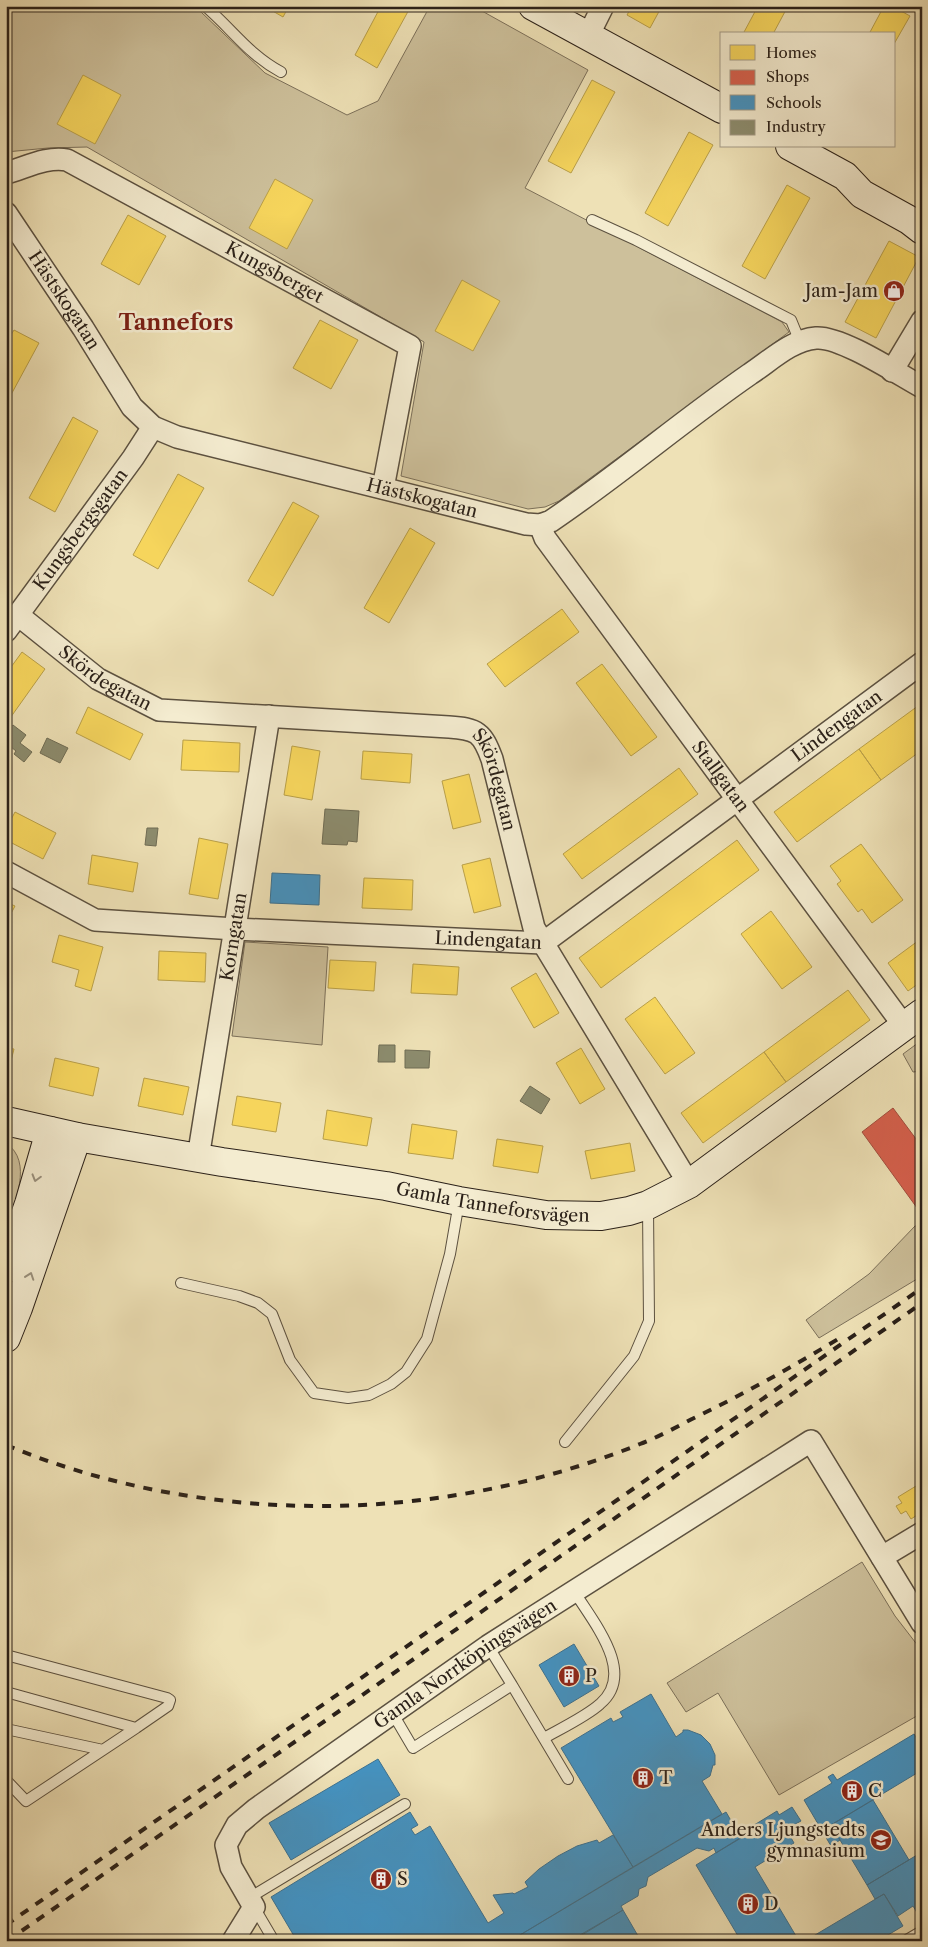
<svg xmlns="http://www.w3.org/2000/svg" width="928" height="1947" font-family="'Libre Caslon Text',serif">
<style>
.green{fill:#cdc09b;stroke:#7c705a}
.homes{fill:#f6d55c;stroke:#b99f48}
.shops{fill:#d6604d;stroke:#a34d3d}
.schools{fill:#4393c3;stroke:#3c7190}
.industry{fill:#8c8c6e;stroke:#6f6c54}
.lines{fill:none;stroke-linecap:round;stroke-linejoin:round}
.lane-casing{stroke:#5c5140;stroke-width:12}
.street-casing{stroke:#5c5140;stroke-width:24}
.secondary-casing{stroke:#2b2119;stroke-width:30}
.lane{stroke:#f4ecd0;stroke-width:10}
.street{stroke:#f4ecd0;stroke-width:21}
.secondary{stroke:#f4ecd0;stroke-width:28}
.rail{stroke:#2b2119;stroke-width:4;stroke-dasharray:9 9;stroke-linecap:butt}
.oneway{stroke:#9a917e}
.labels{text-anchor:middle;stroke-width:5;stroke-linejoin:round;paint-order:stroke}
.street-label{font-size:18px;fill:#2b2119;stroke:#f4ecd0}
.poi-label{font-size:18px;fill:#2b2119;stroke:#f4ecd0;text-anchor:start}
.district-label{font-size:22px;font-weight:bold;fill:#7a1f14;stroke:#f4ecd0}
</style>
<rect width="100%" height="100%" fill="#eee1b6"/>
<filter id="stains"><feTurbulence type="fractalNoise" baseFrequency=".004" numOctaves="4"/><feColorMatrix values="0 0 0 0 .2 0 0 0 0 .09 0 0 0 0 .02 0 0 0 .5 -.17"/></filter>
<radialGradient id="worn" r=".72"><stop offset=".6" stop-color="#630" stop-opacity="0"/><stop offset="1" stop-color="#630" stop-opacity=".3"/></radialGradient>
<!-- green -->
<path class="green" d="M6,6h185l10,6 64,61 82,42 31,-14 52,-95h43l115,64 -63,118 257,134 7,10 -230,169 -14,6 -17,2 -127,-33 23,-134 -337,-195 -39,1 -42,4z
M245,942l83,5 -6,98 -90,-9z
M922,1040v31l-9,1 -10,-18z
M6,1143c28,19 8,60 0,86z
M922,1225v51l-103,62 -13,-18 63,-46 46,-48z
M862,1562l33,54 27,35v62l-143,82 -61,-102 -32,19 -19,-29z"/>
<!-- homes -->
<path class="homes" d="M264,6h25l-6,11z
M381,6h30l-34,62 -22,-13z
M632,6h30l-12,22 -23,-13z
M758,6h30l-15,28h-30z
M884,6h8l18,10 -16,28v-10h-25z
M83,75l38,20 -26,49 -38,-20z
M592,80l23,12 -44,81 -23,-12z
M689,132l24,13 -45,81 -23,-13z
M275,179l38,21 -26,49 -38,-21z
M787,185l23,13 -45,81 -23,-13z
M128,215l38,21 -27,49 -38,-21z
M889,241l30,16 -43,81 -31,-16z
M462,280l38,21 -27,50 -38,-20z
M320,320l38,20 -27,49 -38,-21z
M14,330l25,13 -33,61v-61z
M73,417l25,14 -43,81 -26,-14z
M178,474l26,14 -46,81 -25,-14z
M293,502l26,14 -46,80 -25,-15z
M410,528l25,15 -46,80 -25,-15z
M562,609l17,23 -74,55 -18,-23z
M22,652l23,17 -37,52 -2,-2v-45z
M602,664l55,73 -26,19 -55,-73z
M922,703v47l-41,30 -22,-31z
M88,707l55,27 -13,26 -54,-27z
M183,740l57,3 -1,29 -58,-2z
M292,746l28,5 -8,49 -28,-5z
M859,749l22,31 -84,62 -23,-30z
M363,751l49,3 -2,29 -49,-4z
M679,768l19,26 -116,85 -19,-25z
M469,774l12,48 -28,7 -11,-48z
M15,812l41,21 -13,26 -37,-19v-11z
M199,838l29,6 -10,55 -29,-5z
M737,840l22,30 -158,118 -22,-30z
M861,844l42,56 -31,23 -10,-14 -4,3 -21,-28 4,-3 -11,-15z
M92,855l46,8 -5,29 -45,-8z
M490,858l11,48 -27,7 -12,-48z
M364,878l49,2 -1,30 -50,-2z
M6,902l9,4 -9,17z
M771,911l41,56 -30,22 -41,-55z
M59,935l44,12 -12,44 -16,-5 4,-16 -27,-8z
M922,938v43l-14,10 -20,-28z
M159,951l47,2 -1,29 -47,-2z
M330,960l46,2 -2,29 -46,-3z
M413,964l46,3 -2,28 -46,-2z
M536,973l23,40 -25,15 -23,-40z
M848,990l22,30 -84,62 -22,-30z
M655,997l40,56 -30,21 -40,-55z
M6,1048l8,1 -7,28h-1z
M581,1048l24,41 -25,15 -24,-41z
M764,1052l22,30 -83,61 -22,-30z
M55,1058l44,10 -6,28 -44,-10z
M144,1078l45,9 -6,28 -45,-9z
M237,1096l44,7 -5,29 -44,-7z
M327,1110l45,8 -5,28 -44,-7z
M412,1124l45,7 -4,28 -45,-6z
M497,1139l46,7 -5,27 -45,-7z
M630,1143l5,28 -44,8 -6,-28z
M921,1483l1,29 -11,7 -5,-8 -5,3 -5,-8 6,-3 -4,-6z"/>
<!-- shops -->
<path class="shops" d="M893,1108l29,39 -2,65 -58,-80z"/>
<!-- schools -->
<path class="schools" d="M272,873l48,2 -1,30 -49,-2z
M574,1644l25,42 -35,21 -25,-42z
M651,1694l25,43 7,-5v-2h5l13,5 9,9 5,11v10h-2l-3,11 -8,5 20,33 -89,53 -72,-119 50,-30 2,4 10,-5 -3,-5z
M914,1734l8,12v24l-91,55 9,15 -9,6 -27,-46 28,-17 -4,-6 5,-3 4,6z
M378,1759l22,36 -109,65 -22,-37z
M873,1800l36,60 -42,25 -36,-60z
M792,1807l9,14 -15,8 8,14 -39,24 44,74h-58l-45,-76 57,-35 -2,-3 26,-16 2,4z
M410,1812l8,13 -7,4 4,6 15,-9 58,97 16,-10 -11,-18 20,-2 1,1 14,-7 -3,-5 14,-13 19,-13 19,-10 20,-6 2,3 14,-8 20,32 -123,74h-213l-26,-44z
M726,1812l15,26 -25,15 -2,-5 -5,3 -12,-3 -49,29 -2,9 -7,3 -1,7 -17,10 2,4 -51,31h-62z
M922,1852v63l-3,1 -6,-10 -15,10 -14,-22 -9,5 -8,-14z
M884,1894l19,32 -25,15h-73z
M623,1910l18,31h-58l-3,-6z"/>
<!-- industry -->
<path class="industry" d="M13,725l13,10 -6,8 12,9 -8,10 -10,-8 2,-3 -10,-8v-10z
M47,738l21,10 -8,15 -20,-10z
M325,809l34,2 -2,31 -9,-1 -1,4 -25,-1z
M147,828h11l-2,18 -11,-1z
M379,1045h16v17h-17z
M405,1050l25,1 -1,17h-24z
M530,1086l20,13 -9,15 -21,-13z"/>
<g class="lines">
<!-- lane casing -->
<g class="lane-casing">
<path id="lane" d="M205,6c27,23 44,49 76,66
M592,220l44,20 155,80 9,22
M181,1283l58,13 19,7 14,11 18,46 24,33 34,5 21,-3 22,-11 15,-12 21,-33 23,-85 9,-52
M565,1442l69,-86 15,-35 -1,-115
M6,1655l161,43 3,2 -2,6 -32,22
M512,1685l56,94
M6,1692l130,36 -110,73 -20,-21
M393,1714l20,34 99,-63 -24,-39
M6,1729l97,21
M544,1738c16,-9 43,-22 56,-34 37,-31 -7,-82 -26,-113
M249,1898l156,-94
M254,1907l20,34
M905,1941l17,-10"/>
</g>
<!-- street casing -->
<g class="street-casing">
<g id="street">
<path d="M588,36l15,-30"/>
<path id="s1" d="M6,173c19,-5 41,-17 61,-13l343,186 -27,142"/>
<path id="s2" d="M6,213l77,115 49,79 21,20 24,10 349,87 14,1 11,-4c68,-46 131,-100 199,-147 20,-13 41,-34 66,-36 25,-2 82,36 106,49"/>
<path d="M892,371l30,-50"/>
<path id="s3" d="M540,525l5,13 359,488"/>
<path id="s4" d="M18,615l80,64 61,31 290,17c28,2 33,5 43,32l42,169 155,256"/>
<path id="s5" d="M6,631l127,-173 20,-31"/>
<path id="s6" d="M6,872l89,48 140,9 308,14 379,-280"/>
<path id="s7" d="M198,1158l71,-442"/>
<path d="M882,1557l40,-24"/>
<path id="s8" d="M233,1941l21,-34 -23,-40 -5,-22 11,-20 19,-16 232,-163 323,-205 111,182"/>
</g>
</g>
<!-- secondary casing -->
<g class="secondary-casing">
<g id="secondary">
<path d="M533,6l189,103"/>
<path d="M790,146l55,30 17,18 47,26 13,10"/>
<path id="s9" d="M6,1121l71,16 145,25 164,24 73,15 87,14 55,1 28,-5 19,-6 41,-21 233,-171"/>
<path d="M6,1269l23,-65 21,-73"/>
<path d="M6,1338l12,-30 59,-171"/>
</g>
</g>
<!-- lane -->
<use href="#lane" class="lane"/>
<!-- street -->
<use href="#street" class="street"/>
<!-- secondary -->
<use href="#secondary" class="secondary"/>
<!-- rail -->
<path class="rail" d="M6,1445c200,83 435,80 634,-1 18,-7 35,-16 52,-25 52,-25 102,-53 151,-83
M6,1925l916,-637
M7,1941l354,-245 561,-393"/>
</g>
<!-- one-way arrows -->
<defs><path id="oneway-chevron" d="M-2-3.5L2.5 0L-2 3.5" fill="none" stroke-width="1.6" stroke-linecap="round" stroke-linejoin="round" transform="scale(1.25)"/></defs>
<g class="oneway">
<use href="#oneway-chevron" transform="translate(36 1178) rotate(106)"/>
<use href="#oneway-chevron" transform="translate(30 1276) rotate(-71)"/>
</g>
<!-- icons -->
<defs>
<g id="shop-disc" transform="scale(1.125)"><circle r="9.5" fill="#8f2418" stroke="#f4ecd0"/><path d="M-5-2.5h2.3a2.7 3.5 0 0 1 5.4 0H5L5.5 6h-11ZM-1.5-2.5h3a1.5 2.3 0 0 0-3 0Z" fill="#fff"/></g>
<g id="building-disc" transform="scale(1.125)"><circle r="9.5" fill="#8f2418" stroke="#f4ecd0"/><path d="M-4-6H4V6H1V3H-1V6H-4ZM-2.5-4.3h1.7v1.8h-1.7ZM.8-4.3h1.7v1.8H.8ZM-2.5-1h1.7V.8h-1.7ZM.8-1h1.7V.8H.8Z" fill="#fff"/></g>
<g id="school-disc" transform="scale(1.125)"><circle r="9.5" fill="#8f2418" stroke="#f4ecd0"/><path d="M0-5L7-2L0 1L-7-2ZM-4 1L0 2.5L4 1V4Q0 6-4 4Z" fill="#fff"/></g>
</defs>
<g fill-rule="evenodd">
<use href="#shop-disc" x="894" y="291"/>
<use href="#building-disc" x="569" y="1676"/>
<use href="#building-disc" x="643" y="1778"/>
<use href="#building-disc" x="852" y="1791"/>
<use href="#school-disc" x="881" y="1840"/>
<use href="#building-disc" x="381" y="1879"/>
<use href="#building-disc" x="748" y="1904"/>
</g>
<g class="labels">
<!-- street labels -->
<g class="street-label">
<text dy="6" stroke="none"><textPath href="#s1" startOffset="299">Kungsberget</textPath></text>
<text dy="6" stroke="none"><textPath href="#s2" startOffset="105">Hästskogatan</textPath></text>
<text dy="6" stroke="none"><textPath href="#s2" startOffset="539">Hästskogatan</textPath></text>
<text dy="6" stroke="none"><textPath href="#s5" startOffset="126">Kungsbergsgatan</textPath></text>
<text dy="6" stroke="none"><textPath href="#s4" startOffset="108">Skördegatan</textPath></text>
<text dy="6" stroke="none"><textPath href="#s6" startOffset="915">Lindengatan</textPath></text>
<text dy="6" stroke="none"><textPath href="#s3" startOffset="310">Stallgatan</textPath></text>
<text dy="6" stroke="none"><textPath href="#s4" startOffset="541">Skördegatan</textPath></text>
<text dy="6" stroke="none"><textPath href="#s7" startOffset="224">Korngatan</textPath></text>
<text dy="6" stroke="none"><textPath href="#s6" startOffset="495">Lindengatan</textPath></text>
<text dy="6" stroke="none"><textPath href="#s9" startOffset="494">Gamla Tanneforsvägen</textPath></text>
<text dy="6" stroke="none"><textPath href="#s8" startOffset="411">Gamla Norrköpingsvägen</textPath></text>
</g>
<!-- poi labels -->
<g class="poi-label">
<text x="878" y="297" text-anchor="end">Jam-Jam</text>
<text x="585" y="1682">P</text>
<text x="659" y="1784">T</text>
<text x="868" y="1797">C</text>
<text x="865" y="1836" text-anchor="end">Anders Ljungstedts<tspan x="865" dy="21">gymnasium</tspan></text>
<text x="397" y="1885">S</text>
<text x="764" y="1910">D</text>
</g>
<!-- district labels -->
<g class="district-label">
<text x="176" y="330">Tannefors</text>
</g>
</g>
<!-- margin -->
<rect width="928" height="1947" fill="none" stroke="#eee1b6" stroke-width="25"/>
<rect x="8" y="8" width="913" height="1932" fill="none" stroke="#2b2119" stroke-width="2.5"/>
<rect x="12" y="12" width="903" height="1922" fill="none" stroke="#2b2119"/>
<!-- legend -->
<rect x="720" y="32" width="175" height="115" fill="#f4ecd0" stroke="#a49b87"/>
<rect x="730" y="45" width="25" height="15" fill="#f6d55c" stroke="#a49b87"/>
<text x="766" y="58" font-size="15" fill="#2b2119">Homes</text>
<rect x="730" y="70" width="25" height="15" fill="#d6604d" stroke="#a49b87"/>
<text x="766" y="82" font-size="15" fill="#2b2119">Shops</text>
<rect x="730" y="95" width="25" height="15" fill="#4393c3" stroke="#a49b87"/>
<text x="766" y="108" font-size="15" fill="#2b2119">Schools</text>
<rect x="730" y="120" width="25" height="15" fill="#8c8c6e" stroke="#a49b87"/>
<text x="766" y="132" font-size="15" fill="#2b2119">Industry</text>
<rect width="100%" height="100%" filter="url(#stains)"/>
<rect width="100%" height="100%" fill="url(#worn)"/>
</svg>
